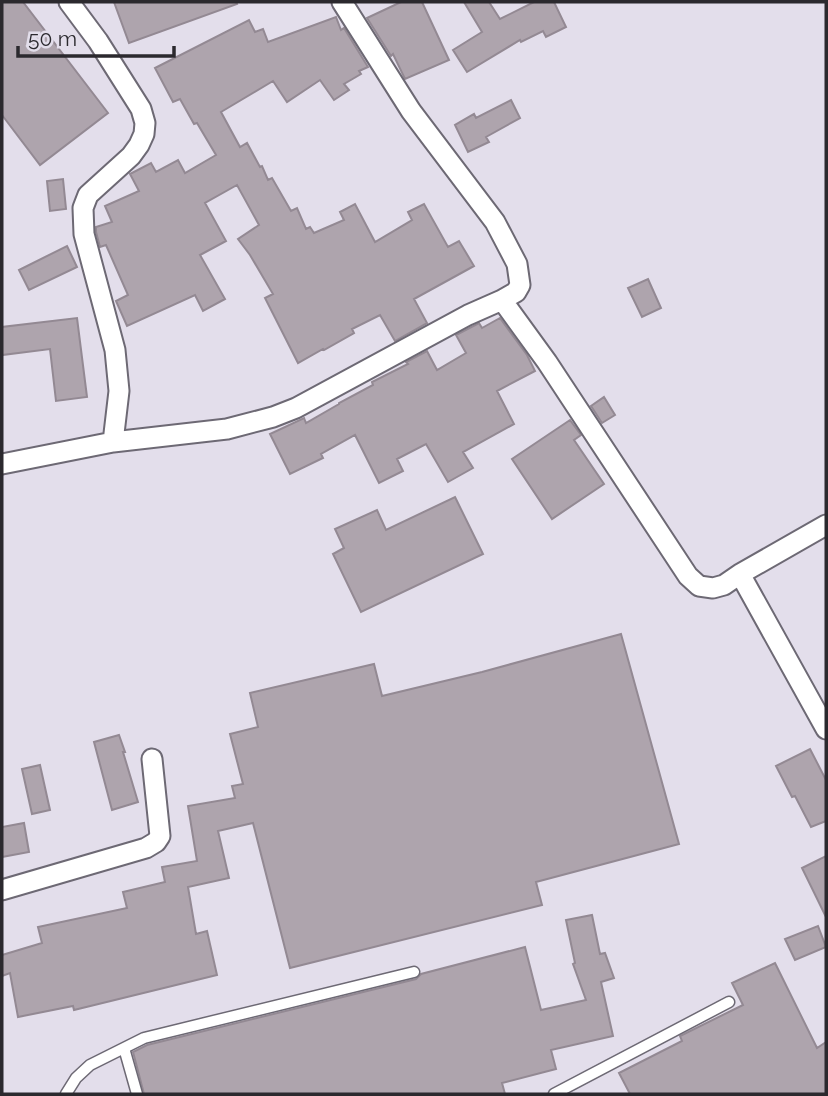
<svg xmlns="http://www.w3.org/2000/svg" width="828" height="1096" font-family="Raleway,sans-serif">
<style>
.building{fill:#aea4ad;stroke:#938993;stroke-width:2}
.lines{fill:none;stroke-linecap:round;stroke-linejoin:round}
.lane-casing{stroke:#6d6974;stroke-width:13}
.street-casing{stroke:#6d6974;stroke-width:23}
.lane{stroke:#fff;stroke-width:10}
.street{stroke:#fff;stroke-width:19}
</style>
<rect width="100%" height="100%" fill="#e3deeb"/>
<!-- building -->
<path class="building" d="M2,2h21l85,111 -68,52 -38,-50z
M114,2h122l1,2 -108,39z
M401,2h21l27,58 -44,19 -12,-25 -2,2 -24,-38z
M464,2h25l11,17 34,-17h20l12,25 -20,10 -3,-6 -22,11 -1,-2 -53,32 -14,-22 29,-18z
M336,17l5,13 3,-2 24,39 -9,4 2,3 -17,10 5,6 -15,10 -14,-20 -33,22 -14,-21 -52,31 19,35 7,-4 13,24 2,-1 6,14 4,-2 19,33 6,-3 9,21 4,-2 4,6 30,-13 -4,-8 15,-8 20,38 37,-22 -4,-8 16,-8 24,43 11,-6 15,25 -60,33 13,24 -32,18 -15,-26 -28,14 2,4 -30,17 -1,-1 -25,14 -33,-65 8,-4 -23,-39 -12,-16 21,-14 -22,-40 -32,18 21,38 -26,14 25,44 -22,12 -8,-16 -68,31 -11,-25 12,-6 -22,-50 -6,2 -4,-15v-5l16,-5 -7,-16 34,-15 -9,-17 21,-11 5,9 22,-12 7,13 31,-18 -19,-32 -3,1 -14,-25 -7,3 -18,-34 94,-48 6,12 8,-3 5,13z
M511,100l9,18 -34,19 3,5 -21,10 -13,-27 19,-11 2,4z
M63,179l3,30 -16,2 -3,-30z
M67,246l10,21 -48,23 -10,-20z
M648,279l13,29 -19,9 -14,-29z
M77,318l10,79 -31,4 -6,-52 -48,6v-28z
M500,318l27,37 8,16 -38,20 17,33 -51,28 10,16 -25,14 -22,-38 -29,15 6,12 -24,12 -24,-48 -34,19 2,4 -33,16 -20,-40 34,-16 2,5 33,-19v-1l34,-18 -1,-3 36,-18 -2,-2 21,-11 10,19 29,-17 -10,-18 23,-12 3,5z
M604,397l11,18 -13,8 -11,-17z
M570,420l11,15 -7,5 30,44 -52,35 -40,-60z
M455,497l28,57 -122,58 -28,-58 11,-6 -9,-19 42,-19 9,20z
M621,634l58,210 -143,38 6,23 -252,63 -37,-145 -35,8 11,47 -41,9 8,47 11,-3 10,44 -143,35 -1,-4 -55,11 -8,-44 -8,3v-21l40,-12 -4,-16 89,-19 -4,-16 42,-10 -3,-15 35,-6 -9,-55 47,-8 -3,-12 11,-2 -13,-50 28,-7 -8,-34 124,-29 8,32 100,-24z
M119,735l6,17h-2l15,50 -26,8 -18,-68z
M810,749l16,31v41l-15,6 -16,-31 -3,1 -16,-31z
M40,765l10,45 -18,4 -10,-45z
M24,823l5,29 -27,5v-30z
M826,856v61l-24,-49z
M592,915l8,39 5,-1 9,25 -13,4 12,54 -62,14 5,19 -54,14 3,11h-361l-11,-42 14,-7 269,-66 5,-5 104,-27 16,63 45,-10 -13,-36 2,-1 -9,-43z
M818,926l8,21 -31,13 -10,-21z
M775,963l42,85 9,-6v52h-196l-11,-21 63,-32 -2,-5 63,-31 -11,-22z"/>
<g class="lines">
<!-- lane casing -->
<g class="lane-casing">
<path id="lane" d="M124,1048l13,46
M66,1094l10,-16 14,-13 54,-27 270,-66
M554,1094l175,-92"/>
</g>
<!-- street casing -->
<g class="street-casing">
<path id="street" d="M342,2l69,109 84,111 22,42 3,21 -4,7 -14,8
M113,442l114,-13 46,-12 23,-9 172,-93 34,-15 45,62 141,214 11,10 14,2 11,-3 16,-11 86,-49
M2,464l111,-22 6,-51 -4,-41 -31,-116 -1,-26 5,-13 43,-39 8,-11 5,-11 1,-11 -4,-14 -43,-68 -29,-39
M740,574l86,155
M2,890l144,-42 10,-6 4,-6 -8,-77"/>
</g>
<!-- lane -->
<use href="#lane" class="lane"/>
<!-- street -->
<use href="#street" class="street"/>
</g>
<!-- border -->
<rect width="828" height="1096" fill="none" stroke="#2b292e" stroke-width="7"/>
<!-- scale -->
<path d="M18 46v10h156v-10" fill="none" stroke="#2b292e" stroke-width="3.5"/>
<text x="28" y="46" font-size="21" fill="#2b292e" stroke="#e3deeb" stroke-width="5" paint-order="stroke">50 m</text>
</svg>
